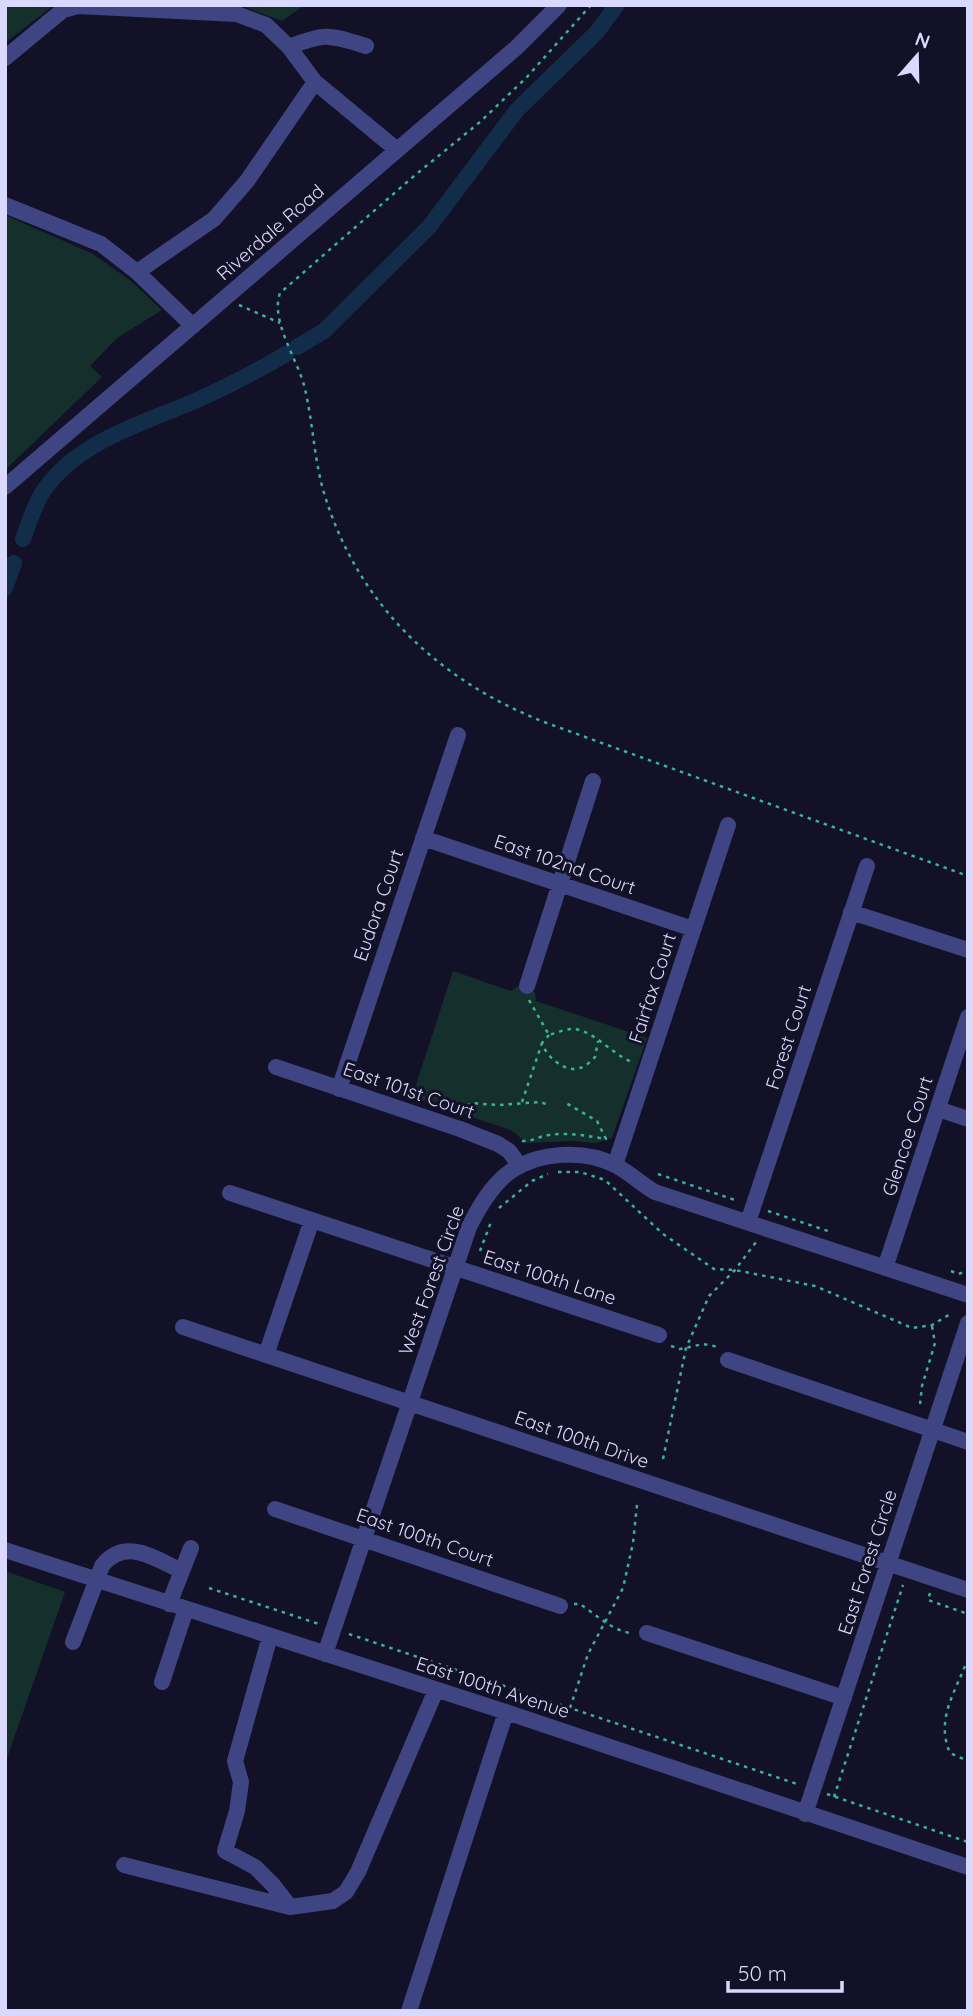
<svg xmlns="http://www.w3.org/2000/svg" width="973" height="2016" font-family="Quicksand,sans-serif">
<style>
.green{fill:#15302c}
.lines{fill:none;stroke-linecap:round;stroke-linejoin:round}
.canal{stroke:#122d4a;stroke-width:16}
.path{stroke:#38b29d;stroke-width:2.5;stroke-dasharray:3.5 5;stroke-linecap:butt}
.minor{stroke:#3f4583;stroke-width:16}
.labels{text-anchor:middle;stroke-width:6;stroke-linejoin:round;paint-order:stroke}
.street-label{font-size:19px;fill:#d9d9fd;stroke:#121127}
</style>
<rect width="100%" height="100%" fill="#121127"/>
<!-- green -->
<path class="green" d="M5,5h49l-49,38z
M239,5h66l-23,16z
M5,215l88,39 38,27 31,29 -45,28 -27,28 12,11 -97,93z
M453,971l58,20 7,-5 17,6 1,9 111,37 -35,100 -16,5 -24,-2 -45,2 -16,-13 -99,-33z
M5,1571l60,21 -60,172z"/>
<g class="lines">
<!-- canal -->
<path class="canal" d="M297,347l27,-16 105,-104 88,-117 80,-78 20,-27
M23,539c6,-16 11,-34 21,-49 34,-49 100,-67 151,-89 32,-14 62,-30 91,-47
M5,588l9,-25"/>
<!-- path -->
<path class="path" d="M591,5l-64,72 -47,45 -66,54 -134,117c-10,29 18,66 25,96 8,34 9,70 19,104 34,112 114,187 220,229l424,154
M239,305l41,18
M529,1000l20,35c7,-2 16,-6 23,-6 21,0 39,25 60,33
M549,1035l-7,8c4,13 22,30 38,25 5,-1 11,-7 15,-11l3,-16
M522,1102l20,-59
M467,1115l3,-12 29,2 41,-3 9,3
M522,1141c10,1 17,-5 27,-6 19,-3 38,1 57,4l-9,-18 -31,-18
M558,1172h22l25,8 58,54 51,35 21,1 80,16 97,42 20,-3 20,-12
M658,1174l80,27
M499,1208l33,-27 16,-7
M768,1211l63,21
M480,1251l11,-29
M951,1271l7,3 10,-3
M671,1346l9,3 23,-5 16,3
M920,1404l2,-18 13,-43 -3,-17
M663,1459l23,-111 23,-52 26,-26 21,-28
M209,1588l110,36
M930,1593l-2,7 40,14
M574,1604h6c15,10 34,28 52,29
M349,1634l451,151
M968,1658c-12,34 -33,60 -18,95l18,8
M570,1708l18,-54 35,-66 10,-45 4,-38
M827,1794l141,48
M834,1797l69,-212"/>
<!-- minor -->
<path class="minor" d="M289,47c38,-15 40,-12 77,-1
M5,58l58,-48 15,-4 159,8 29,11 23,22 26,35 82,68
M5,205l96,39 36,28 56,54
M137,272l77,-53 33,-38 68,-99
M5,487l511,-439 43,-43
M423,838l270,91
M851,912l117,38
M527,986l66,-205
M276,1067l184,62 38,15 11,7 11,15
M339,1089l119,-354
M938,1109l30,10
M615,1165l113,-340
M230,1193l429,142
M748,1222l119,-356
M885,1268l83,-251
M183,1327l785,263
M266,1355l46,-135
M728,1360l240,82
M275,1509l285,97
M5,1550l501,162 462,155
M169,1604l22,-56
M647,1633l197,65
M270,1636l-35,125 6,21 -4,29 -12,40 30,16 18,18 17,22
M73,1642l29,-76c23,-30 53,-7 80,5
M325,1654l144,-427c10,-20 23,-43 42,-56 28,-19 73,-22 104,-6 14,7 26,19 40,27l313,103
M162,1682l24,-73
M805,1814l163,-491
M124,1865l166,42 43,-6 13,-9 12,-20 78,-182
M409,2011l97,-299"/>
</g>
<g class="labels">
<!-- street labels -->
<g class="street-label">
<text transform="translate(270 232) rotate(-41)" y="7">Riverdale Road</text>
<text transform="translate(565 864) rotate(19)" y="7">East 102nd Court</text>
<text transform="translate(378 905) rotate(-71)" y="7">Eudora Court</text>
<text transform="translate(652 988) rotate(-72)" y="7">Fairfax Court</text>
<text transform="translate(788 1037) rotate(-72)" y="7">Forest Court</text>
<text transform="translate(409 1090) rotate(19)" y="7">East 101st Court</text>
<text transform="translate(907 1136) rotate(-72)" y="7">Glencoe Court</text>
<text transform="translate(550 1277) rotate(18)" y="7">East 100th Lane</text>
<text transform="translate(431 1280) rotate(-70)" y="7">West Forest Circle</text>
<text transform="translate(582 1439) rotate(19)" y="7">East 100th Drive</text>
<text transform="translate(425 1537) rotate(19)" y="7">East 100th Court</text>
<text transform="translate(867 1562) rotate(-72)" y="7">East Forest Circle</text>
<text transform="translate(493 1687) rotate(18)" y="7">East 100th Avenue</text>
</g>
</g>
<!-- border -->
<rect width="973" height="2016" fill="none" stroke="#d9d9fd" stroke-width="14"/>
<!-- north arrow -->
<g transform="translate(917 56) rotate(20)" stroke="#121127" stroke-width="5" paint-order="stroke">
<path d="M0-5L12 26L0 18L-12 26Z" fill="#d9d9fd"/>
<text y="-10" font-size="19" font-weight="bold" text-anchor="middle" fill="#d9d9fd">N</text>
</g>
<!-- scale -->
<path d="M728 1981v10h114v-10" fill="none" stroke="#d9d9fd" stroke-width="3.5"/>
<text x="738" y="1981" font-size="21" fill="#d9d9fd" stroke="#121127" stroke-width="5" paint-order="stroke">50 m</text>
</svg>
